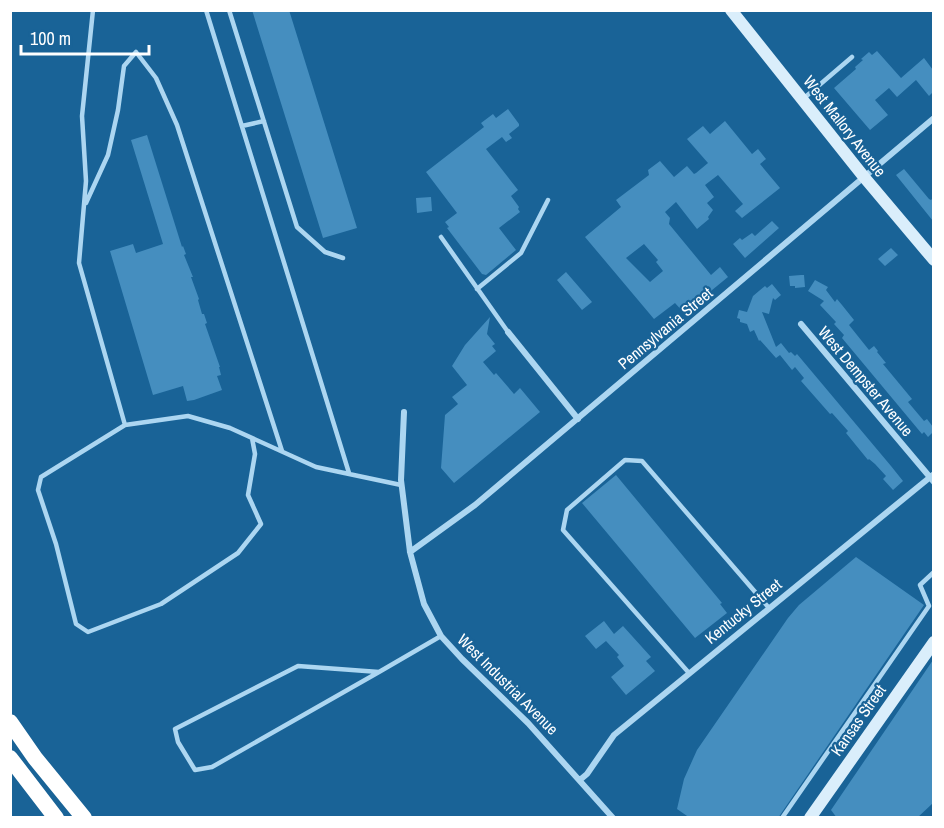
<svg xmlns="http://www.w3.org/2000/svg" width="944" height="828" font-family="'Archivo Narrow',sans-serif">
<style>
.building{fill:#458ebf;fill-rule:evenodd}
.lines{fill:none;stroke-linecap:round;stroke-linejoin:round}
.lane{stroke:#acd6f1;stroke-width:4.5}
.street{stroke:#acd6f1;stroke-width:6}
.secondary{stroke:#daeefb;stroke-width:12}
.highway{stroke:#fff;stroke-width:16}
.labels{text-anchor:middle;stroke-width:4.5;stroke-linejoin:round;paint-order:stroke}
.street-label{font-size:16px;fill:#fff;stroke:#196397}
</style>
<rect width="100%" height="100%" fill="#196397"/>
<!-- building -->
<path class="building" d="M252,10h37l68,218 -34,10z
M877,51l24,27 23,-20 9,12v22l-4,4 -13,-16 -19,17 -8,-9 -14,12 13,15 -18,15 -36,-42 22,-19 -1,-2 8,-7 -2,-1 8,-7 3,3z
M508,109l11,15v2l-10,8 3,4 -6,4 -4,-5 -16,12 32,41 -7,6 8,11 -1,2 2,3 -21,16 17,22 -30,25 -4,-1 -35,-46 2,-1 -4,-5 12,-9 -31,-41 58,-45 -3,-4 12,-9 3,4z
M725,121l27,33 6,-5 8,10 -6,5 20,24 -38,30 -7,-7 8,-7 -25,-29 -13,10 9,12 -7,6 6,7 -5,7 1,2 -12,10 -21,-27 -11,10 5,6 -1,6 42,51 9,-8 8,10 -44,36 -9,-10 -21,16 -69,-82 36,-30 -5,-7 33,-25 -1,-5 12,-9 14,16 13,-11 7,8 2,-1 12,-10 -21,-24 16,-13 7,8zM644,244l14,16 -2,2 7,9 -13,11 -24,-24z
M147,135l35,112 1,-1 3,8 -2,1 9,22h-2l8,22 -1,1 4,14h2l3,9 -2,1 15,43h-1l2,8 -4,1 5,14 -28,10 -7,1 -4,-15 -30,9 -43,-144 23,-7 3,9 27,-9 -32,-104z
M904,169l25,30 2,1 2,-2v23l-37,-46z
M431,197l1,14 -15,2 -1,-15z
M772,221l7,7 -34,30 -12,-14 7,-6 2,2 10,-7 3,3z
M891,248l7,7 -13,11 -7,-7z
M566,272l26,30 -10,8 -25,-30z
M801,275h3l1,12 -10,1v-2h-5l-1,-10z
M815,280l13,7 -2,3 9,12 2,-3 5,6 12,15 -5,5 20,25 5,-4 4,5 -1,1 9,11 -3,1 29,35 -4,3 16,19 3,-2 6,8v5l-5,5 -4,-5 -2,2 -80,-96 2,-3 -10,-11 2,-2 -16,-17 4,-4 -16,-10z
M772,284l9,11 -6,5 -2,-2 -4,16 -7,-2 14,35 5,-4 8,10 2,-1 4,4 2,-2 94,112 12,15 -10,9 -10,-11 3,-3 -11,-12 -6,-5 -1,1 -22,-27 2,-2 -16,-18 -2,1 -29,-33 3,-3 -9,-11 -3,3 -12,-15 -4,3 -16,-18 -1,1 -5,-11 -4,2 -3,-8 -7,-2v-3l-3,-1 2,-8 8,2 6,-16 12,-10 2,2z
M490,317l-3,17 8,10 -3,2 4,5 -13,11 11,13 2,-2 18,21 6,-6 20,24 -86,71 -13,-15 4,-53 13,-11 -6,-7 15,-12 -15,-19 13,-21z
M616,475l106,128 -2,1 7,9 -32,25 -113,-135z
M856,557l68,48 -146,213h-88l-13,-9 7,-30 13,-29 91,-132 11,-13z
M604,621l10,13 9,-8 28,31 -5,4 9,10 -29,24 -15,-18 13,-11 -7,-9 2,-2 -13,-14 -10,8 -11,-13z
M933,660v143l-16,15h-80l-6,-8z"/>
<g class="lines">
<!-- lane -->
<path class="lane" d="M93,10l-11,106 4,65 -7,82 46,162 63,-9 42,12 86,39 85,18
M206,10l143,463
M229,10l68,217 28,25 18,6
M803,99l49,-42
M242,126l22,-5
M86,203l22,-48 10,-45 6,-44 12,-14 20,26 21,47 105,326
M441,237l67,95
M477,289l44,-36 27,-53
M125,425l-84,52 -3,13 18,54 20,80 12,8 73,-28 77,-51 23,-29 -13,-29 7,-41 -3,-16
M379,672l-167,95 -17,3 -17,-28 -3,-13 123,-63 81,6 62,-36
M689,673l-126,-143 4,-20 58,-50 17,1 127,147
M782,818l147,-212 -9,-21 14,-13"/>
<!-- street -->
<path class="street" d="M801,324l133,158
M508,332l70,87
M404,412l-3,68 9,72 14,52 17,32 21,23 66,64 85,95
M410,552l65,-47 459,-387
M581,779l6,-5 27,-39 320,-261"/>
<!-- secondary -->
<path class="secondary" d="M731,10l133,167 70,83
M810,818l124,-176"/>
<!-- highway -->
<path class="highway" d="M10,722l25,36 49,60
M10,758l46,60"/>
</g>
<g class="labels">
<!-- street labels -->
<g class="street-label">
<text transform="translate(845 126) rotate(52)" y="6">West Mallory Avenue</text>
<text transform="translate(665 328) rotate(-40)" y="6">Pennsylvania Street</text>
<text transform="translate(866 381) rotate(50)" y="6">West Dempster Avenue</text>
<text transform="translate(743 611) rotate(-39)" y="6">Kentucky Street</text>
<text transform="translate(508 684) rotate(45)" y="6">West Industrial Avenue</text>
<text transform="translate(858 720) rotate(-55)" y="6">Kansas Street</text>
</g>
</g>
<!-- border -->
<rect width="944" height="828" fill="none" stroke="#ffffff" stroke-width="24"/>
<!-- scale -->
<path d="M21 45v9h128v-9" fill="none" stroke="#ffffff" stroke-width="3"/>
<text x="30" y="45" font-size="18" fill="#ffffff" stroke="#196397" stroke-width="4.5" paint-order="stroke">100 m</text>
</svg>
